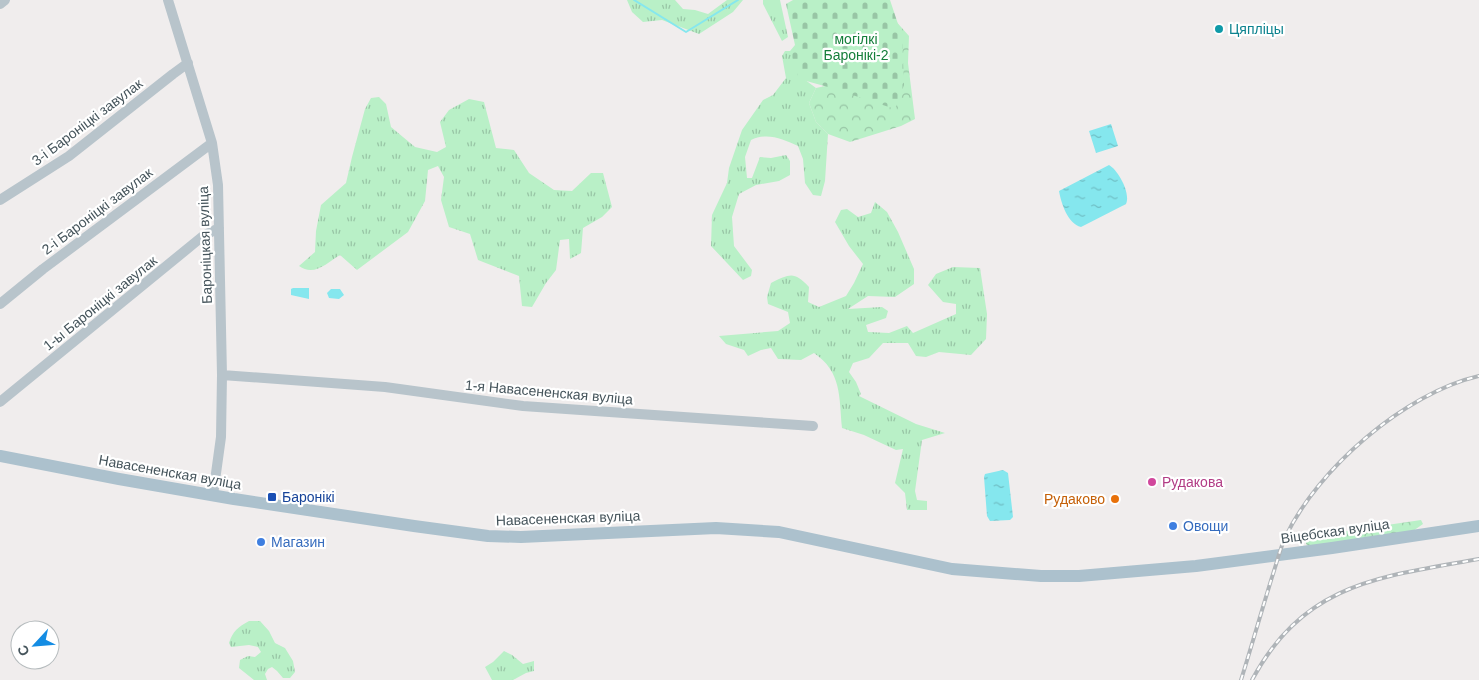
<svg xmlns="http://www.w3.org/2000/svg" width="1479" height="680" font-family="Helvetica,sans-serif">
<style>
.grass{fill:url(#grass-tufts)}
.forest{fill:url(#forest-crowns)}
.cemetery{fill:url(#cemetery-stones)}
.water{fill:url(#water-ripples)}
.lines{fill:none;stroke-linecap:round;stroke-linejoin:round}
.stream{stroke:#85e7ee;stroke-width:2}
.minor{stroke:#b8c4cb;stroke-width:10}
.major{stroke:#acc1cd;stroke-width:12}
.rail-casing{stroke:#afb4b8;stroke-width:4}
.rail{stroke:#fff;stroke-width:2;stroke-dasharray:5.5;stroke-linecap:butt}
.culture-dot{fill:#0f9aa8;stroke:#fff;stroke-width:2}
.hotel-dot{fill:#d1479c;stroke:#fff;stroke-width:2}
.transit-dot{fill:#1a4fb4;stroke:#fff;stroke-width:2}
.food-dot{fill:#e8710a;stroke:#fff;stroke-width:2}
.shop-dot{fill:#3f7fe0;stroke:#fff;stroke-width:2}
.labels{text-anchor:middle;stroke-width:4.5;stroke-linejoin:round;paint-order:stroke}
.culture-label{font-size:14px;fill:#0d838f;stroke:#fff;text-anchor:start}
.park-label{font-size:14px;fill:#147e3a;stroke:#fff}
.street-label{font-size:14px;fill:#45545b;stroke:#fff}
.hotel-label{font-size:14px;fill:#b23c85;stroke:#fff;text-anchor:start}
.transit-label{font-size:14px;fill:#164399;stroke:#fff;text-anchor:start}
.food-label{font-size:14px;fill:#c56008;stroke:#fff;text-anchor:end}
.shop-label{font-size:14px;fill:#366cbe;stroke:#fff;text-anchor:start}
</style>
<defs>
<pattern id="grass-tufts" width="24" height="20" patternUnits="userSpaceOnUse" patternTransform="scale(1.25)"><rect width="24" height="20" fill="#b9f0c7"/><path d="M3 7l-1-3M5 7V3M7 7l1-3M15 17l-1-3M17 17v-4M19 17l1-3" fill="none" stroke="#98c5a5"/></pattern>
<pattern id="forest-crowns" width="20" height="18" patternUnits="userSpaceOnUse" patternTransform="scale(1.25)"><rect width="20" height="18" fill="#b9f0c7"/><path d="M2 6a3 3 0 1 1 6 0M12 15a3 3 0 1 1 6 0" fill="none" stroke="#98c5a5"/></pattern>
<pattern id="cemetery-stones" width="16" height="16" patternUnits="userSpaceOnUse" patternTransform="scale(1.25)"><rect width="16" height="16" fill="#b9f0c7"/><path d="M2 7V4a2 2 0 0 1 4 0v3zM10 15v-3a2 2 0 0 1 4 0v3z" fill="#98c5a5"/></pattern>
<pattern id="water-ripples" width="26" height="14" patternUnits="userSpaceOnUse" patternTransform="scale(1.25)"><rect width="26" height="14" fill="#85e7ee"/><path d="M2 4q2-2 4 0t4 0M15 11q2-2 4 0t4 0" fill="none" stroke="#6fbec4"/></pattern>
</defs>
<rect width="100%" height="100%" fill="#f0eded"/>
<!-- grass -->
<path class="grass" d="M627,0h48l8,9 12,1 13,4 19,-14h16l-10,12 -34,22 -37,-14 -19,2 -11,-10z
M763,0h17l8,37 -6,4 -19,-37z
M785,51h7l8,25 16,12 -7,15 7,19 12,12 -3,47 -4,15 -8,-1 -8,-12 -2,-24 -5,-13c-15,-7 -31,-14 -47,-6l-6,17 2,21h5l8,-21 11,1 15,-3 4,6v14l-11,6 -23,4 -17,9 -7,23 2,29 18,24 -1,6 -8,4 -32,-34 1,-31 15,-32 2,-15 13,-38 21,-30 10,-5 13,-17 -4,-22z
M379,97l7,7 5,23 24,20 22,5 9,-5 -6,-25 9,-12 20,-11 15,3 12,46 18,2 15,23 25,17 18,1 19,-18h12l9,34 -10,10 -19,11 -2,25 -11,6 -1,-20 -9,1 -4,30 -10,13 -14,24 -10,-1 -3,-30 -41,-16 -8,-26 -21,-7 -8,-27 3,-23 -6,-11 -10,4 -3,31 -17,31 -51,38 -17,-15c-13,8 -26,22 -41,11l16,-14 1,-21 5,-26 25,-22 6,-26 13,-48 6,-11z
M875,202l12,10 11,20 16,37v15l-19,13 -27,-1 -20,13 34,-2 6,4 -2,7 -20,7 2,7 21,1 18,-7 6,7 43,-19v-10l-13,-2 -15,-17 8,-11 17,-7 27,1 7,46 -1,25 -15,16 -32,-3 -13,5 -10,-1 -8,-13h-25l-14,15 -16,5 -4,9 7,10 5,12 -2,2 57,28 29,9 -23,7 -7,51 2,9 10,1v9h-20l-2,-17 -10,-10 8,-34 -7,1 -32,-15 -22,-7c-3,-31 0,-56 -28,-75l-13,7 -23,-1 -7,-11 -10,2 -13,6 -4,-6 -18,-6 -7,-8 59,-5 12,-8 -2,-11 -20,-8 -1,-7 4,-14c19,-9 23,-12 38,4l-1,15 11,5 27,-11 8,-13 9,-19 -14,-18 -14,-24 6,-12 6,-1 11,8 13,-4z
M249,621h11l9,10 6,12 10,5 8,13 2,11 -5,6h-7l-6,-7 -5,-4 -4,2 -3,5 2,6h-13l-15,-12 1,-8 8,-4 7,1 6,-5 -3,-5 -9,-2 -18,2 -2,-4c4,-12 9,-16 20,-22z
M504,651l8,4 11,9 11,-3v10l-8,2 -13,7h-21l-7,-13 8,-5z"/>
<!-- forest -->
<path class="forest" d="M886,10l23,26 -1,27 7,56 -14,7 -51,16 -22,-8 -12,-12 -7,-19 7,-15 32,-7z
M1421,520l2,4 -10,7 -103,16 -4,-3v-4l6,-4z"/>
<!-- cemetery -->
<path class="cemetery" d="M793,0h97l12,36 2,49 -9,24 -67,-22 -29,-8 -9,-28 5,-6 -9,-41z"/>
<!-- water -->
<path class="water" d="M1111,124l7,22 -22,7 -7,-22z
M1109,165c9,5 22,28 17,39l-45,23c-13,-3 -20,-24 -22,-36z
M293,288h16v11l-18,-4v-6z
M331,289h9l4,6 -5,4 -10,-1 -2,-5z
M1003,470l5,3 5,44 -3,3 -20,1 -3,-5 -3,-39 1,-3z"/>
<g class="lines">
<!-- stream -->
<path class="stream" d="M634,0l52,32 52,-32"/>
<!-- minor -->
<path class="minor" d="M168,0l44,143 6,42 4,190 -1,62 -8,58
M0,4l5,-4
M0,200l69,-44 104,-82 15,-11
M0,304l43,-35 169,-126
M222,375l163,12 138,19 290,20
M0,402l203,-166 16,-8"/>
<!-- major -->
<path class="major" d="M0,456l119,23 115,20 180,27 74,10 33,1 195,-9 63,4 173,37 89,7h38l117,-10 136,-18 147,-22"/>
<!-- rail casing -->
<g class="rail-casing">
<path id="rail" d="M1241,680c11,-35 21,-71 32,-106 4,-12 7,-25 12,-36 32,-69 120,-145 194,-162
M1252,680c53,-98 128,-103 227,-121"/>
</g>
<!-- rail -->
<use href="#rail" class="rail"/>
</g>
<!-- markers -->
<circle class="culture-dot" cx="1219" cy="29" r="5"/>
<circle class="hotel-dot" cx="1152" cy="482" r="5"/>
<rect class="transit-dot" x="267" y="492" width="10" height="10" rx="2.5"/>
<circle class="food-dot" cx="1115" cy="499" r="5"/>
<g class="shop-dot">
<circle cx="1173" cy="526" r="5"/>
<circle cx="261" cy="542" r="5"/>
</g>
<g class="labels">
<!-- culture labels -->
<g class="culture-label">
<text x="1229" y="34">Цяпліцы</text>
</g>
<!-- park labels -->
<g class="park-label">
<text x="856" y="44">могілкі<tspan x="856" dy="16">Баронікі-2</tspan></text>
</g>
<!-- street labels -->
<g class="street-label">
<text transform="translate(87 122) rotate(-37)" y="5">3-і Бароніцкі завулак</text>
<text transform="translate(97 211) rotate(-37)" y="5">2-і Бароніцкі завулак</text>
<text transform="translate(205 245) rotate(-92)" y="5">Бароніцкая вуліца</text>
<text transform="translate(100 303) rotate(-39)" y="5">1-ы Бароніцкі завулак</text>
<text transform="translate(549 392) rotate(5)" y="5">1-я Навасененская вуліца</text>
<text transform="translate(170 472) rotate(10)" y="5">Навасененская вуліца</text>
<text transform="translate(568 518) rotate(-2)" y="5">Навасененская вуліца</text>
<text transform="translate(1335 531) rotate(-8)" y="5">Віцебская вуліца</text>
</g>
<!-- hotel labels -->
<g class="hotel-label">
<text x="1162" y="487">Рудакова</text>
</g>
<!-- transit labels -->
<g class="transit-label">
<text x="282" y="502">Баронікі</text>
</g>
<!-- food labels -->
<g class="food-label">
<text x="1105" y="504">Рудаково</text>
</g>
<!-- shop labels -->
<g class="shop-label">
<text x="1183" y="531">Овощи</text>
<text x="271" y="547">Магазин</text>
</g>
</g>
<!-- north arrow -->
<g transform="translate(35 645) rotate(244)"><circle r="24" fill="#ffffff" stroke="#b5bbbd"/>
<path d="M0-4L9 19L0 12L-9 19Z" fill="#148ce3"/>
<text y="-8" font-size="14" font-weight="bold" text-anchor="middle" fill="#45545b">С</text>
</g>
</svg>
